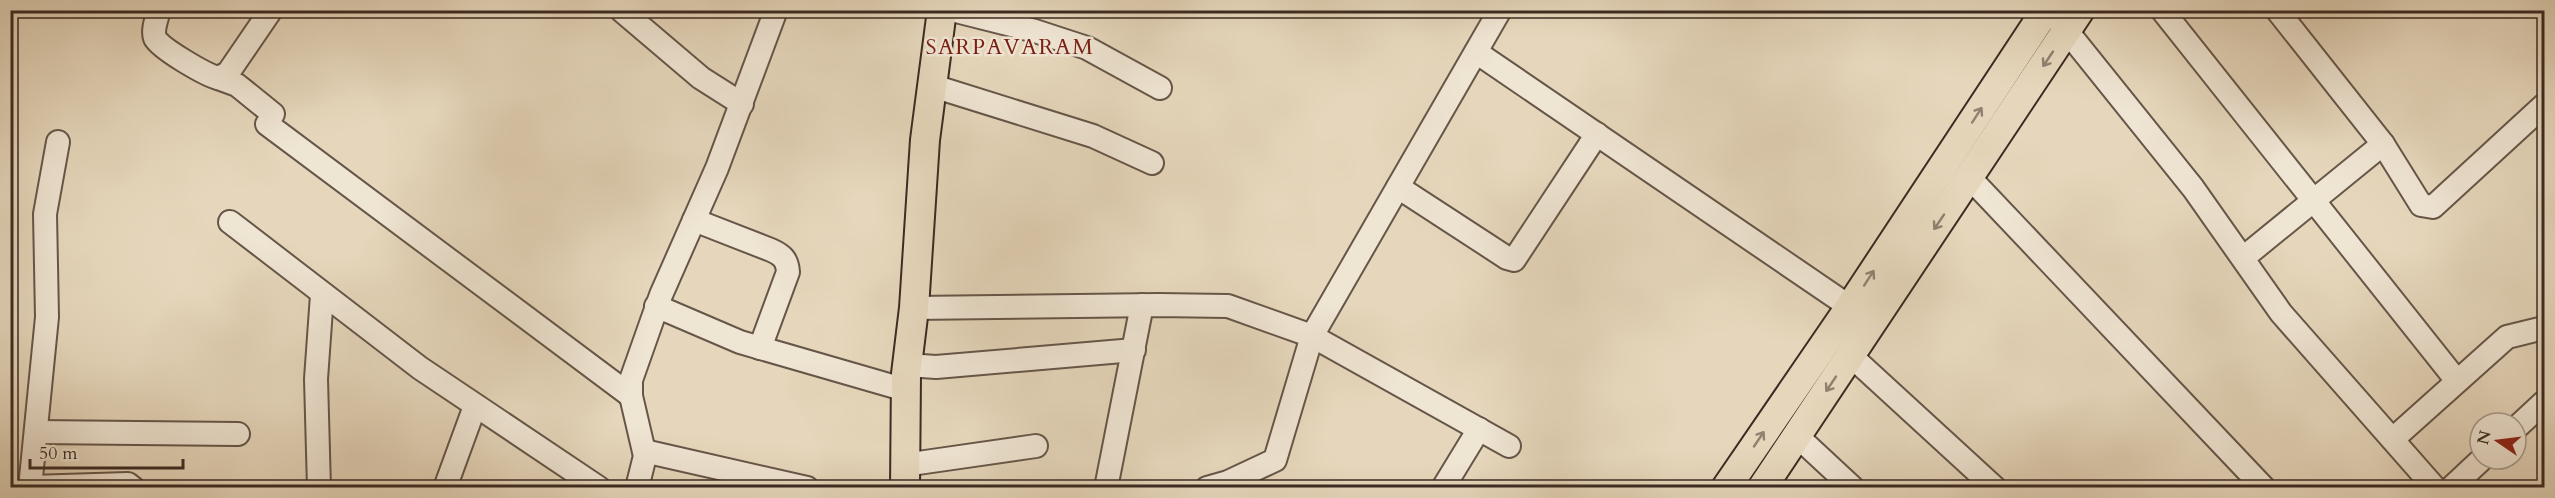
<svg xmlns="http://www.w3.org/2000/svg" width="2555" height="498" font-family="Cardo,serif">
<style>
.lines{fill:none;stroke-linecap:round;stroke-linejoin:round}
.minor-casing{stroke:#665649;stroke-width:26}
.major-casing{stroke:#3b2b23;stroke-width:32}
.minor{stroke:#efe5d3;stroke-width:22}
.major{stroke:#e6d7bc;stroke-width:28}
.oneway{stroke:#908170}
.labels{text-anchor:middle;dominant-baseline:central;stroke-width:5;stroke-linejoin:round;paint-order:stroke}
.quarter-label{font-size:22px;letter-spacing:1.5px;fill:#7a1f14;stroke:#efe5d3}
</style>
<rect width="100%" height="100%" fill="#e6d7bc"/>
<filter id="stains"><feTurbulence type="fractalNoise" baseFrequency=".00333" numOctaves="4"/><feColorMatrix values="0 0 0 0 .2 0 0 0 0 .09 0 0 0 0 .02 0 0 0 .5 -.17"/></filter>
<radialGradient id="worn" r=".72"><stop offset=".6" stop-color="#630" stop-opacity="0"/><stop offset="1" stop-color="#630" stop-opacity=".3"/></radialGradient>
<g class="lines">
<!-- minor casing -->
<g class="minor-casing">
<g id="minor">
<path d="M159,10C157,18 152,30 155,38C161,49 206,75 218,78L228,73L271,10"/>
<path d="M621,10L701,78L742,104"/>
<path d="M952,10L1035,31L1087,48L1160,88"/>
<path d="M2162,10L2457,381"/>
<path d="M2058,20L2193,188L2281,313L2435,488"/>
<path d="M1476,52L1850,307"/>
<path d="M218,78L237,85L273,114"/>
<path d="M933,86L1093,136L1152,163"/>
<path d="M267,124L631,396"/>
<path d="M2383,144L2421,205L2433,207L2544,105"/>
<path d="M1969,177L2264,488"/>
<path d="M1398,187L1507,258L1514,260L1597,134"/>
<path d="M694,220L771,250C782,255 787,259 788,272L760,348"/>
<path d="M230,222L420,368L599,488"/>
<path d="M2243,258L2383,144L2277,10"/>
<path d="M656,306L740,342L906,390"/>
<path d="M914,308L1158,305L1228,306L1312,336L1509,446"/>
<path d="M1850,355L1995,488"/>
<path d="M907,365L936,367L1134,350"/>
<path d="M2516,428L2544,402"/>
<path d="M36,432L238,434"/>
<path d="M1797,436L1853,488"/>
<path d="M2393,439L2507,337L2544,328"/>
<path d="M644,451L807,488"/>
<path d="M904,465L1036,446"/>
<path d="M30,487L128,484L133,488"/>
<path d="M30,488L47,317L45,214L58,142"/>
<path d="M319,488L316,379L322,295"/>
<path d="M445,488L475,406"/>
<path d="M637,488L645,456L631,396V380L661,295L717,168L776,10"/>
<path d="M1106,488L1142,305"/>
<path d="M1207,488L1228,482L1275,460L1312,336L1500,10"/>
<path d="M1443,488L1479,429"/>
<path d="M2451,488L2482,459"/>
</g>
</g>
<!-- major casing -->
<g class="major-casing">
<g id="major">
<path d="M905,488L906,374L914,308L925,140L942,10"/>
<path d="M1726,488L1850,307L2046,10"/>
<path d="M1762,488L2080,10"/>
</g>
</g>
<!-- minor -->
<use href="#minor" class="minor"/>
<!-- major -->
<use href="#major" class="major"/>
</g>
<!-- one-way arrows -->
<defs><path id="oneway-shaft" d="M-6 0H5M1.5-3L5.5 0L1.5 3" fill="none" stroke-width="1.6" stroke-linecap="round" stroke-linejoin="round" transform="scale(1.5)"/></defs>
<g class="oneway">
<use href="#oneway-shaft" transform="translate(2048 59) rotate(124)"/>
<use href="#oneway-shaft" transform="translate(1977 115) rotate(-57)"/>
<use href="#oneway-shaft" transform="translate(1939 222) rotate(124)"/>
<use href="#oneway-shaft" transform="translate(1869 278) rotate(-57)"/>
<use href="#oneway-shaft" transform="translate(1831 384) rotate(124)"/>
<use href="#oneway-shaft" transform="translate(1759 439) rotate(-56)"/>
</g>
<g class="labels">
<!-- quarter labels -->
<g class="quarter-label">
<text x="1010" y="47">SARPAVARAM</text>
</g>
</g>
<!-- margin -->
<rect width="2555" height="498" fill="none" stroke="#e6d7bc" stroke-width="36"/>
<rect x="12" y="12" width="2531" height="474" fill="none" stroke="#3b2b23" stroke-width="3"/>
<rect x="18" y="18" width="2519" height="462" fill="none" stroke="#3b2b23" stroke-width="1.5"/>
<!-- north arrow -->
<g transform="translate(2498 441) rotate(284)"><circle r="28" fill="#efe5d3" stroke="#a79b8d" stroke-width="1.5"/>
<path d="M0-4.5L10 22L0 15L-10 22Z" fill="#8f2418"/>
<text y="-9" font-size="16" font-weight="bold" text-anchor="middle" fill="#3b2b23">N</text>
</g>
<!-- scale -->
<path d="M30 459v9h153v-9" fill="none" stroke="#3b2b23" stroke-width="3"/>
<text x="39" y="459" font-size="18" fill="#3b2b23" stroke="#efe5d3" stroke-width="4.5" paint-order="stroke">50 m</text>
<rect width="100%" height="100%" filter="url(#stains)"/>
<rect width="100%" height="100%" fill="url(#worn)"/>
</svg>
